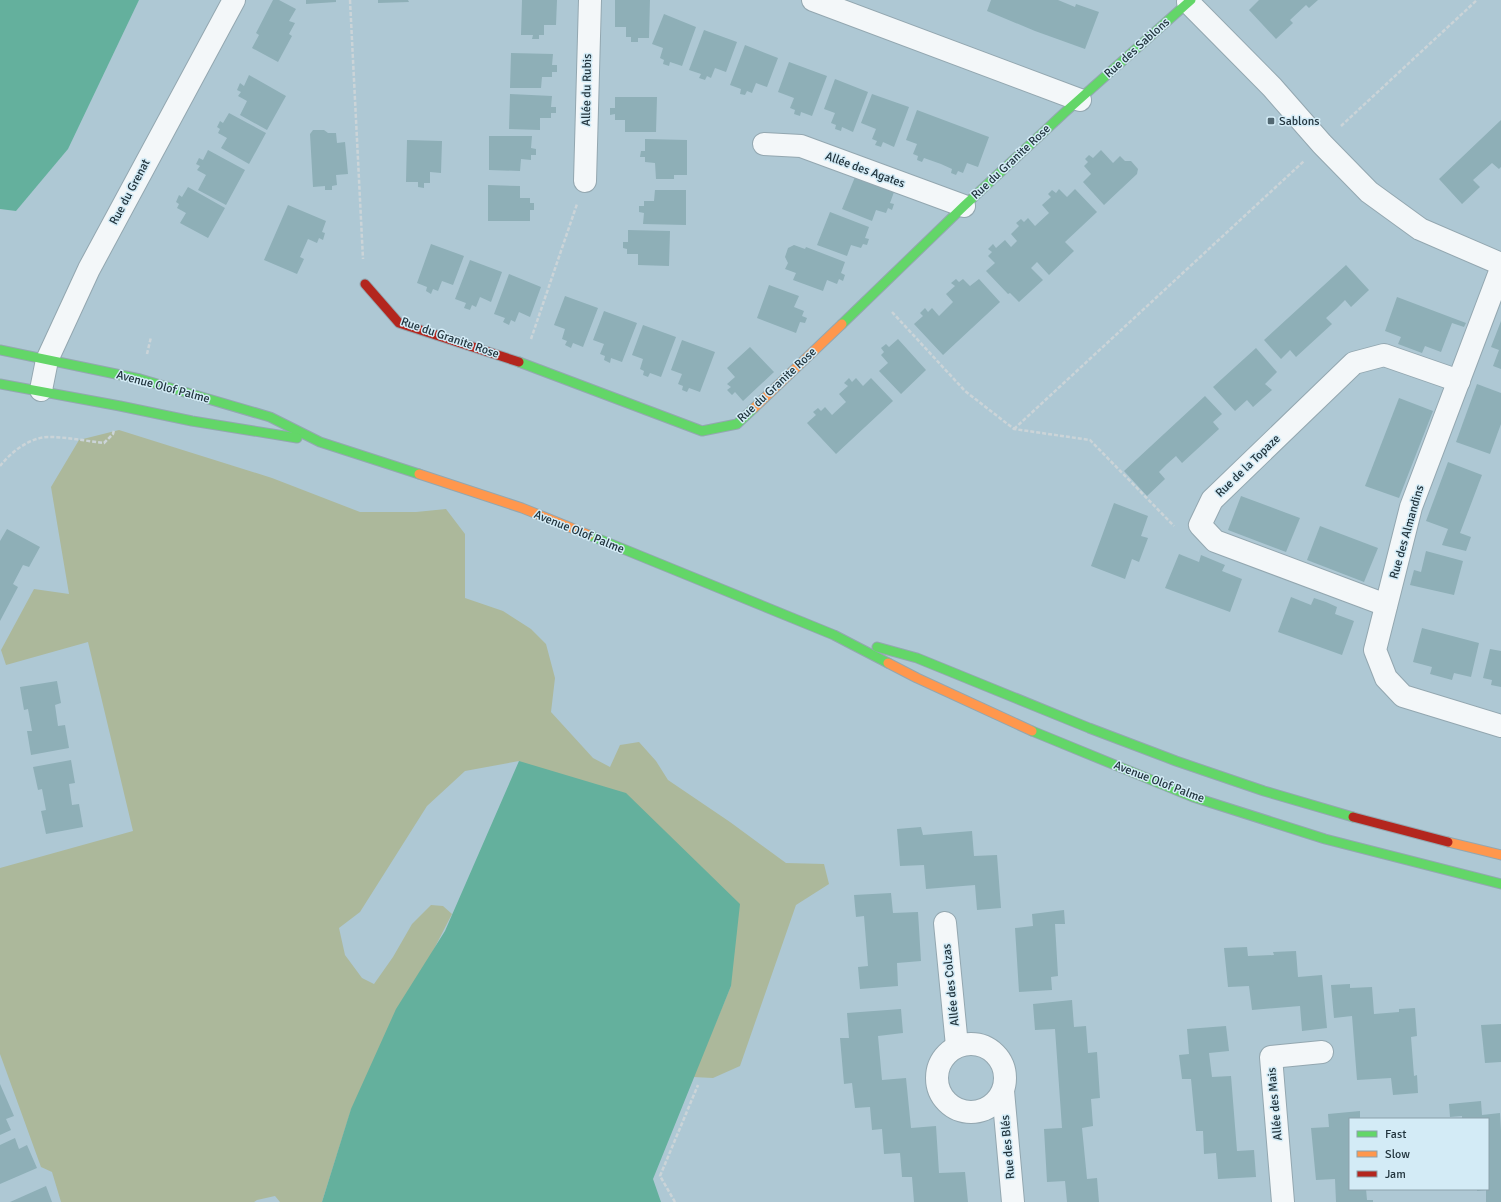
<svg xmlns="http://www.w3.org/2000/svg" width="1501" height="1202" font-family="Signika,sans-serif">
<style>
.green{fill:#acb89b}
.water{fill:#64b09d}
.building{fill:#8eafb7}
.lines{fill:none;stroke-linecap:round;stroke-linejoin:round}
.street-casing{stroke:#93a7b0;stroke-width:24}
.fast-casing{stroke:#93a7b0;stroke-width:11}
.slow-casing{stroke:#93a7b0;stroke-width:11}
.jam-casing{stroke:#93a7b0;stroke-width:11}
.path{stroke:#cbd4d8;stroke-width:2.5;stroke-dasharray:4 2;stroke-linecap:butt}
.street{stroke:#f3f7f9;stroke-width:22}
.fast{stroke:#63d668;stroke-width:9}
.slow{stroke:#ff974d;stroke-width:9}
.jam{stroke:#b3261e;stroke-width:9}
.poi-dot{fill:#526872;stroke:#d3ebf6;stroke-width:1.5}
.labels{text-anchor:middle;dominant-baseline:central;stroke-width:3;stroke-linejoin:round;paint-order:stroke}
.street-label{font-size:12px;fill:#21343d;stroke:#d3ebf6}
.poi-label{font-size:12px;fill:#21343d;stroke:#d3ebf6;text-anchor:start}
</style>
<rect width="100%" height="100%" fill="#aec8d4"/>
<!-- green -->
<path class="green" d="M119,430L272,478L360,512H416L446,509L465,534V598L503,611L531,629L546,644L555,678L551,712L593,758L610,767L620,745L639,742L656,761L668,780L730,822L786,863L824,864L829,884L796,905L740,1066L713,1078L693,1077L731,986L519,761L465,771L427,806L360,912L339,928L345,955L362,978L374,984L393,957L412,924L431,905L443,906L452,914L351,1110L322,1202H280L275,1196L257,1200L254,1202H61L52,1172L41,1167L0,1054V868L133,831L88,642L6,665L1,650L34,589L69,594L51,487L79,440Z"/>
<!-- water -->
<g class="water">
<path d="M0,0H139L68,149L16,211L0,209Z"/>
<path d="M519,761L626,793L740,904L731,986L653,1179L661,1202H322L351,1109L396,1009L445,931Z"/>
</g>
<!-- building -->
<g class="building">
<path d="M273,0H279L296,9L289,21L295,23L289,34L292,36L278,62L252,48L259,35L256,33Z"/>
<path d="M306,0H336V2L306,4Z"/>
<path d="M378,0H408L409,2L378,3Z"/>
<path d="M522,0H557L556,25H544V35H539V39H532L533,35H521Z"/>
<path d="M615,0H650L649,38H638V42H631V37H626V27H615Z"/>
<path d="M991,0H1058L1075,7L1076,4L1099,12L1085,49L1035,31L987,11Z"/>
<path d="M1259,0H1318L1309,8L1306,5L1290,20L1293,23L1276,39L1249,10Z"/>
<path d="M664,14L696,27L682,66L670,62L669,66L663,64L664,60L660,58L663,48L652,44Z"/>
<path d="M704,30L737,42L726,72L715,68L711,78L707,76L705,80L699,78L701,74L689,70Z"/>
<path d="M745,45L778,58L767,87L756,83L752,93L747,91L745,95L740,94L741,89L730,85Z"/>
<path d="M511,53L553,54L552,65H557V72H552V77H542L541,88H510Z"/>
<path d="M789,62L827,76L812,116L801,112L800,116L794,114L795,110L790,108L794,98L778,92Z"/>
<path d="M249,75L286,96L267,130L240,115L247,101L238,96L241,92L237,90L240,83L244,86Z"/>
<path d="M835,79L868,92L853,132L842,127L841,131L835,129L836,125L831,123L835,113L824,109Z"/>
<path d="M510,94L552,96L551,107H556V113H551V118H540V130L509,129Z"/>
<path d="M872,94L909,107L894,147L883,142L881,147L875,145L877,141L872,139L876,129L861,123Z"/>
<path d="M615,97H657L656,132H625V120H615V114L610,115V108H615Z"/>
<path d="M917,110L989,137L978,167L967,163L963,173L958,171L956,175L951,173L952,169L941,164L924,158L922,162L917,160L918,156L913,154L917,144L906,140Z"/>
<path d="M229,113L266,133L249,164L221,148L227,138L218,133L220,129L217,127L220,121L223,123Z"/>
<path d="M1501,120V167L1499,169L1492,163L1473,180L1480,187L1462,204L1439,179Z"/>
<path d="M313,130H324L328,133H336L337,143L345,142L348,174L336,175L337,185L332,186V190H325V186L313,187L310,134Z"/>
<path d="M489,136H532L531,148L536,149V155H531V160L521,159L520,171L489,170Z"/>
<path d="M645,139L687,140V175H674V179H656L655,163L645,162V157H640L641,151H645Z"/>
<path d="M407,140L442,141L441,173L430,172V183H424V188L418,187V182H406Z"/>
<path d="M208,150L245,170L226,205L198,190L206,175L197,170L200,166L196,164L199,158L203,160Z"/>
<path d="M1101,150L1113,163L1120,156L1125,161H1131L1138,169L1137,174L1104,205L1083,182L1091,174L1084,166L1088,162L1085,159L1089,155L1093,158Z"/>
<path d="M855,177L894,192L890,203L894,204L892,210L888,208L886,213L876,210L872,221L842,209Z"/>
<path d="M488,185L520,186V198H530V203H534V210H530V221H488Z"/>
<path d="M188,187L225,208L208,238L180,223L186,213L177,208L179,204L176,202L179,195L182,197Z"/>
<path d="M1059,189L1067,197L1075,189L1097,212L1065,242L1074,251L1049,275L1037,262L1031,268L1043,280L1019,302L1010,293L1008,294L986,271L995,263L988,256L992,252L988,249L993,244L996,248L1005,240L1011,247L1017,241L1011,234L1019,226L1016,223L1021,219L1024,222L1028,218L1035,226L1049,213L1042,205L1051,197L1048,194L1052,190L1056,193Z"/>
<path d="M655,190H686V225L643,224L644,213L639,212V206H644V201H654Z"/>
<path d="M288,205L326,221L322,232L325,233L323,240L319,238L317,243L308,239L300,257L304,259L297,274L264,260Z"/>
<path d="M830,212L869,227L865,238L869,239L867,245L863,244L861,248L851,245L847,256L817,245Z"/>
<path d="M628,230L670,231L669,266L638,265V254H627V249L623,248V242H628Z"/>
<path d="M431,244L464,256L453,285L442,281L438,291L433,289L431,294L426,291L427,287L417,283Z"/>
<path d="M794,245L805,249L806,247L845,262L841,273L845,275L843,281L839,279L837,284L827,280L823,291L793,280L796,273L785,269L788,263L785,257L788,248Z"/>
<path d="M470,260L502,272L491,302L480,297L476,307L472,305L470,310L464,308L466,303L455,299Z"/>
<path d="M1346,265L1369,290L1351,307L1345,300L1336,309L1326,318L1332,324L1296,357L1290,350L1281,359L1264,340Z"/>
<path d="M509,274L541,287L530,317L519,312L515,322L511,320L509,325L503,322L505,318L494,314Z"/>
<path d="M956,279L959,282L963,279L970,286L979,279L1000,302L943,355L914,324L923,316L920,313L925,308L928,312L932,308L939,316L953,302L946,294L955,286L951,283Z"/>
<path d="M769,285L799,296L794,307L804,311L802,316L807,318L805,323L800,322L796,333L757,318Z"/>
<path d="M565,296L598,308L583,347L573,343L571,348L565,345L567,341L562,339L565,329L554,325Z"/>
<path d="M1397,297L1466,323L1464,327L1452,323L1441,352L1425,346L1422,353L1398,344L1401,337L1385,331Z"/>
<path d="M604,311L637,323L622,362L611,358L610,363L604,360L605,356L600,354L604,344L593,340Z"/>
<path d="M1501,321V369L1493,366L1499,350L1491,347Z"/>
<path d="M643,325L676,337L661,377L650,373L648,377L643,375L644,371L640,369L643,359L632,355Z"/>
<path d="M898,339L926,370L901,394L879,371L888,363L881,355L884,352L881,348L886,344L889,347Z"/>
<path d="M682,340L715,352L700,392L689,388L687,392L682,390L683,386L678,384L682,374L671,370Z"/>
<path d="M750,347L774,372L743,401L735,392L732,395L727,390L731,387L727,384L735,377L727,368Z"/>
<path d="M1256,348L1277,372L1265,384L1272,390L1253,407L1247,400L1235,411L1213,387Z"/>
<path d="M849,378L852,382L856,378L863,386L871,378L893,401L836,454L807,423L816,415L813,412L818,408L821,411L825,407L832,415L846,402L839,394L848,386L844,383Z"/>
<path d="M1477,384L1501,393V424L1490,454L1456,442Z"/>
<path d="M1205,396L1222,414L1213,422L1219,429L1182,463L1176,456L1167,464L1159,472L1165,479L1147,496L1124,471Z"/>
<path d="M1399,398L1433,411L1399,498L1365,486Z"/>
<path d="M1448,462L1482,475L1460,533L1471,537L1466,551L1442,545L1448,529L1426,521Z"/>
<path d="M1241,496L1300,518L1286,552L1228,530Z"/>
<path d="M1114,503L1148,516L1141,536L1148,538L1139,562L1132,559L1125,579L1091,566Z"/>
<path d="M1320,526L1378,548L1364,582L1307,560Z"/>
<path d="M7,529L40,547L29,567L23,565L13,584L18,587L0,621V541Z"/>
<path d="M1426,551L1463,561L1454,595L1410,585L1414,570L1421,572Z"/>
<path d="M1179,554L1199,562L1201,555L1225,565L1222,571L1242,579L1230,612L1165,588Z"/>
<path d="M1291,597L1311,605L1314,598L1326,602L1337,607L1335,614L1354,621L1342,655L1278,632Z"/>
<path d="M1422,628L1479,643L1471,677L1454,673L1452,680L1430,674L1432,667L1413,662Z"/>
<path d="M1490,649L1501,651V687L1491,685L1492,680L1483,678Z"/>
<path d="M57,681L61,703L55,705L58,726L65,725L69,748L31,755L27,731H32L28,709L24,710L20,687Z"/>
<path d="M71,760L75,783L69,784L72,805L79,804L83,827L46,834L41,811L46,810L42,789L38,790L33,767Z"/>
<path d="M921,827L923,835L972,831L974,856L997,855L1001,908L977,910L975,885L926,889L924,865L900,866L897,829Z"/>
<path d="M891,893L893,913L918,912L921,961L897,963L898,986L860,989L858,967L868,966L864,916L856,917L854,895Z"/>
<path d="M1064,910L1065,924H1055L1058,976L1051,977L1052,990L1019,992L1015,928L1033,926L1032,914Z"/>
<path d="M1247,947L1248,956L1274,955L1273,952L1296,951L1298,977L1322,975L1327,1028L1302,1031L1300,1006L1252,1010L1249,986L1228,987L1224,948Z"/>
<path d="M1350,984V988L1372,987L1374,1014L1399,1012V1009L1415,1008L1417,1036L1411,1037L1414,1076L1417,1075L1418,1093L1393,1095L1391,1078L1357,1080L1352,1016L1334,1018L1331,985Z"/>
<path d="M1072,1000L1074,1027L1086,1026L1088,1053L1097,1052L1100,1098L1091,1099L1093,1126L1082,1128L1087,1179L1097,1178L1099,1202H1067L1065,1181L1047,1182L1044,1129L1062,1128L1055,1029L1035,1030L1033,1004Z"/>
<path d="M901,1009L903,1033L878,1036L882,1080L906,1078L911,1128L936,1126L939,1173L965,1172L968,1202H914L912,1177H902L900,1153L884,1154L882,1129L872,1130L870,1107L855,1108L852,1083L844,1084L840,1038H849L847,1013Z"/>
<path d="M1501,1024V1062L1485,1063L1481,1025Z"/>
<path d="M1226,1026L1229,1051L1209,1053L1212,1077L1231,1076L1237,1151L1254,1150L1256,1177L1218,1179L1216,1153L1204,1154L1203,1131H1196L1191,1079H1182L1179,1055L1189,1054L1187,1029Z"/>
<path d="M0,1084L14,1116L6,1119L11,1130L0,1135Z"/>
<path d="M1481,1101L1482,1115L1500,1113L1501,1131V1202H1486V1190L1477,1191V1189H1488V1119H1462V1116L1450,1117L1449,1104Z"/>
<path d="M1360,1111V1119H1350V1126H1349L1350,1189H1366L1367,1200H1373V1202H1336L1335,1179L1316,1180L1311,1128L1329,1127L1328,1114Z"/>
<path d="M15,1138L19,1149L27,1145L37,1168L0,1184V1145Z"/>
<path d="M46,1186L52,1202H10Z"/>
</g>
<g class="lines">
<!-- street casing -->
<g class="street-casing">
<g id="street">
<path d="M813,0L1080,100"/>
<path d="M1188,2L1272,87L1322,144L1369,192L1420,229L1501,264"/>
<path d="M764,144L801,146L964,206"/>
<path d="M585,181L590,0"/>
<path d="M1501,269L1411,507L1375,650L1386,678L1403,696L1501,726"/>
<path d="M41,390L47,360L89,269L234,0"/>
<path d="M1386,605L1215,541L1200,525L1212,500L1354,363L1384,355L1459,381"/>
<path d="M945,923L957,1046"/>
<circle cx="971" cy="1078" r="34"/>
<path d="M1003,1091L1013,1202"/>
<path d="M1283,1202L1271,1057L1322,1052"/>
</g>
</g>
<!-- fast casing -->
<g class="fast-casing">
<g id="fast">
<path d="M842,324L964,206L1064,113L1191,0"/>
<path d="M0,350L140,379L270,417L320,442L419,474"/>
<path d="M519,362L702,431L737,424L754,408"/>
<path d="M0,384L120,406L192,421L297,438"/>
<path d="M589,535L834,635L888,663"/>
<path d="M877,647L917,658L1089,728L1176,761L1264,791L1353,817"/>
<path d="M1032,731L1193,797L1325,839L1501,884"/>
</g>
</g>
<!-- slow casing -->
<g class="slow-casing">
<g id="slow">
<path d="M754,408L842,324"/>
<path d="M419,474L522,508L589,535"/>
<path d="M888,663L917,678L1032,731"/>
<path d="M1448,842L1501,855"/>
</g>
</g>
<!-- jam casing -->
<g class="jam-casing">
<g id="jam">
<path d="M365,284L399,323L519,362"/>
<path d="M1353,817L1448,842"/>
</g>
</g>
<!-- path -->
<g class="path">
<path d="M350,0L363,259"/>
<path d="M1341,126L1477,0"/>
<path d="M892,312L965,391L1014,429L1090,440L1174,526"/>
<path d="M531,339L577,204"/>
<path d="M147,354L151,337"/>
<path d="M1014,429L1304,161"/>
<path d="M0,466C11,452 30,437 49,437C67,437 86,441 104,443L113,434L114,430"/>
<path d="M675,1202L660,1176L698,1085"/>
</g>
<!-- street -->
<use href="#street" class="street"/>
<!-- fast -->
<use href="#fast" class="fast"/>
<!-- slow -->
<use href="#slow" class="slow"/>
<!-- jam -->
<use href="#jam" class="jam"/>
</g>
<!-- markers -->
<rect class="poi-dot" x="1267" y="117" width="8" height="8" rx="2"/>
<g class="labels">
<!-- street labels -->
<g class="street-label">
<text transform="translate(1137 48) rotate(-42)">Rue des Sablons</text>
<text transform="translate(587 90) rotate(-89)">Allée du Rubis</text>
<text transform="translate(1011 162) rotate(-43)">Rue du Granite Rose</text>
<text transform="translate(865 170) rotate(20)">Allée des Agates</text>
<text transform="translate(130 192) rotate(-62)">Rue du Grenat</text>
<text transform="translate(450 338) rotate(19)">Rue du Granite Rose</text>
<text transform="translate(777 385) rotate(-43)">Rue du Granite Rose</text>
<text transform="translate(163 387) rotate(15)">Avenue Olof Palme</text>
<text transform="translate(1248 466) rotate(-44)">Rue de la Topaze</text>
<text transform="translate(579 532) rotate(22)">Avenue Olof Palme</text>
<text transform="translate(1407 532) rotate(-74)">Rue des Almandins</text>
<text transform="translate(1159 782) rotate(21)">Avenue Olof Palme</text>
<text transform="translate(951 985) rotate(-96)">Allée des Colzas</text>
<text transform="translate(1275 1104) rotate(-95)">Allée des Mais</text>
<text transform="translate(1008 1147) rotate(-95)">Rue des Blés</text>
</g>
<!-- poi labels -->
<g class="poi-label">
<text x="1279" y="121">Sablons</text>
</g>
</g>
<!-- legend -->
<rect x="1349" y="1118" width="140" height="72" fill="#d3ebf6" stroke="#8ca2ac"/>
<rect x="1357" y="1131" width="20" height="6" fill="#63d668" stroke="#8ca2ac"/>
<text x="1385" y="1138" font-size="12" fill="#21343d">Fast</text>
<rect x="1357" y="1151" width="20" height="6" fill="#ff974d" stroke="#8ca2ac"/>
<text x="1385" y="1158" font-size="12" fill="#21343d">Slow</text>
<rect x="1357" y="1171" width="20" height="6" fill="#b3261e" stroke="#8ca2ac"/>
<text x="1385" y="1178" font-size="12" fill="#21343d">Jam</text>
</svg>
